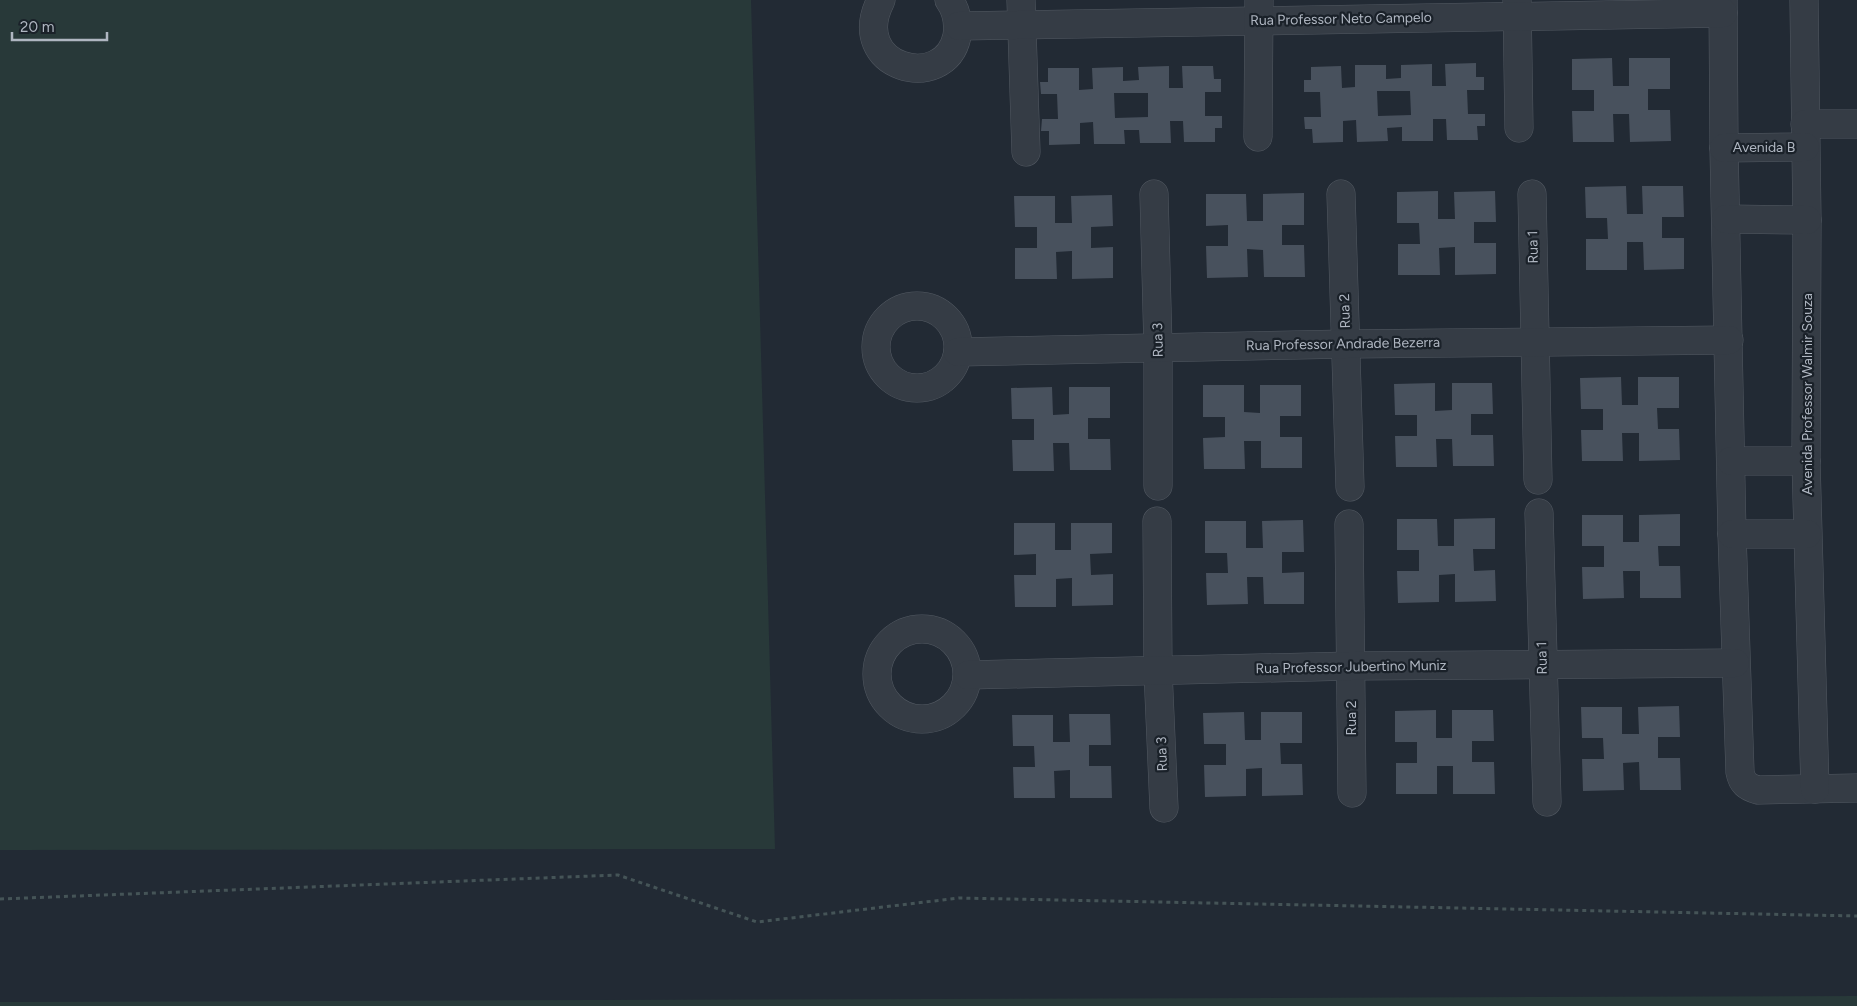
<svg xmlns="http://www.w3.org/2000/svg" width="1857" height="1006" font-family="Figtree,sans-serif">
<style>
.green{fill:#283939}
.building{fill:#48515d;fill-rule:evenodd}
.lines{fill:none;stroke-linecap:round;stroke-linejoin:round}
.minor-casing{stroke:#525962;stroke-width:29}
.path{stroke:#455457;stroke-width:3;stroke-dasharray:4 4;stroke-linecap:butt}
.minor{stroke:#353c45;stroke-width:28}
.labels{text-anchor:middle;dominant-baseline:central;stroke-width:4.5;stroke-linejoin:round;paint-order:stroke}
.street-label{font-size:14px;fill:#afb6c1;stroke:#1a2129}
</style>
<rect width="100%" height="100%" fill="#222a34"/>
<!-- green -->
<g class="green">
<path d="M0,0H751L775,849L0,850Z"/>
<path d="M1857,996V1006H0V1002Z"/>
</g>
<!-- building -->
<g class="building">
<path d="M1612,58L1613,86H1629V58H1670V89H1648V110H1670L1671,141L1630,142L1629,114H1613L1614,142H1573L1572,111H1594V90H1572V59Z"/>
<path d="M1476,63V77H1484V90H1467L1468,114H1485V126H1477L1478,140H1447L1446,119H1433V141H1402V127L1387,128L1388,141L1357,142L1356,120L1343,121V142L1313,143L1312,129H1305L1304,117H1321L1320,92H1304V80H1311V67L1341,66L1342,88L1355,87V65H1386V79L1401,78V65L1432,64V86H1446L1445,64ZM1377,91H1410L1411,115L1378,116Z"/>
<path d="M1169,66V88H1183L1182,66H1213L1214,79H1221V92H1205V116H1222V128H1215V142H1184L1183,121H1170L1171,143H1140L1139,130H1124L1125,144H1094L1093,122L1080,123V144L1049,145V131H1041L1042,119H1058L1057,94H1041L1040,82H1048V68H1079V90L1093,89L1092,68L1123,67V81L1139,80L1138,67ZM1114,93H1148V117L1115,118Z"/>
<path d="M1626,186L1627,214H1643L1642,186H1683L1684,217H1662V238H1684V269L1644,270L1643,242H1627V270H1586V239H1608L1607,218H1586L1585,187Z"/>
<path d="M1438,191V219H1455L1454,192L1495,191L1496,222H1474V243H1496V274L1455,275V247L1439,248L1440,275H1398V244H1420L1419,223H1397V192Z"/>
<path d="M1304,193V225H1282V245H1304L1305,277H1264L1263,250L1247,249L1248,277L1207,278L1206,246H1228V225L1206,226V194H1246L1247,221H1263V194Z"/>
<path d="M1112,195L1113,226L1091,227V248L1113,247V278L1072,279V251L1056,252L1057,279H1015V248H1037V227H1015L1014,196H1055V223H1072L1071,196Z"/>
<path d="M1621,377L1622,405H1638V377H1679V408H1657L1658,429H1679L1680,460L1639,461V433H1622L1623,461H1582L1581,430H1603V409H1581L1580,378Z"/>
<path d="M1435,383V411L1452,410V383H1492L1493,414H1471V435H1493L1494,466H1453L1452,439H1436L1437,467H1396L1395,436H1417V415H1395L1394,384Z"/>
<path d="M1203,385H1244V412L1260,413V385H1301V416H1280V437H1302V468H1261V441H1244L1245,469H1204L1203,438L1225,437V417H1203Z"/>
<path d="M1052,387L1053,415L1069,414V387H1110V418H1088V439H1110L1111,470H1070L1069,443H1053L1054,471H1013L1012,440H1034V419H1012L1011,388Z"/>
<path d="M1680,514V546H1658L1659,566H1680L1681,598H1640V571H1623L1624,598L1583,599L1582,567H1604V546H1582V515H1623V542H1639V515Z"/>
<path d="M1495,518V549H1473L1474,571L1495,570L1496,601L1455,602V574L1439,575V602L1398,603L1397,571H1419V550H1397V519H1437L1438,546H1454V519Z"/>
<path d="M1303,520L1304,552H1282V573L1304,572V604H1264L1263,577H1247L1248,604L1207,605L1206,573H1228L1227,553H1205V521H1246V548H1263L1262,521Z"/>
<path d="M1014,523H1055V550H1071V523H1112V553L1090,554L1091,575L1113,574V605L1072,606V578L1056,579V607H1015L1014,575H1036V554L1014,555Z"/>
<path d="M1679,706L1680,737H1658V758H1680L1681,790H1640L1639,762L1623,763L1624,790L1583,791L1582,759H1604L1603,738H1582L1581,707H1622V734H1639L1638,707Z"/>
<path d="M1436,710V738H1452V710H1493L1494,741H1472V762H1494L1495,794H1453V766H1437V794H1396V763H1417V742H1395V711Z"/>
<path d="M1244,712L1245,740H1261V712H1302V743H1280L1281,764H1302L1303,795L1262,796V768L1246,769V796L1205,797L1204,765H1226V744H1204L1203,713Z"/>
<path d="M1069,714H1110L1111,745H1089V766H1111L1112,798H1070V770L1054,771L1055,798H1014L1013,767H1035L1034,746H1013L1012,715H1053V742H1070Z"/>
</g>
<g class="lines">
<!-- minor casing -->
<g class="minor-casing">
<g id="minor">
<path d="M881,0C846,68 945,94 957,36C959,22 957,11 949,0"/>
<path d="M1021,0L1026,152"/>
<path d="M1517,0L1519,128"/>
<path d="M1723,0L1724,148L1732,534L1740,772C1742,783 1747,787 1758,790L1857,788"/>
<path d="M1804,0L1807,220L1806,461L1815,789"/>
<path d="M959,26L1723,13"/>
<path d="M1805,124H1857"/>
<path d="M1258,137L1259,0"/>
<path d="M1724,148L1805,147"/>
<path d="M1154,194L1158,347V486"/>
<path d="M1341,194L1350,487"/>
<path d="M1532,194L1538,480"/>
<path d="M1726,219L1807,220"/>
<circle cx="917" cy="347" r="41"/>
<path d="M958,352L1347,344L1729,340"/>
<path d="M1731,461H1806"/>
<path d="M1539,513L1547,802"/>
<path d="M1157,521L1158,671L1164,808"/>
<path d="M1349,524L1352,793"/>
<path d="M1732,534H1807"/>
<circle cx="922" cy="674" r="45"/>
<path d="M968,675L1351,666L1735,663"/>
</g>
</g>
<!-- path -->
<path class="path" d="M0,899L618,875L757,922L959,898L1857,916"/>
<!-- minor -->
<use href="#minor" class="minor"/>
</g>
<g class="labels">
<!-- street labels -->
<g class="street-label">
<text transform="translate(1341 19) rotate(-1)">Rua Professor Neto Campelo</text>
<text x="1764" y="147">Avenida B</text>
<text transform="translate(1533 247) rotate(-91)">Rua 1</text>
<text transform="translate(1345 311) rotate(-92)">Rua 2</text>
<text transform="translate(1158 340) rotate(-91)">Rua 3</text>
<text transform="translate(1343 344) rotate(-1)">Rua Professor Andrade Bezerra</text>
<text transform="translate(1807 394) rotate(-90)">Avenida Professor Walmir Souza</text>
<text transform="translate(1542 658) rotate(-91)">Rua 1</text>
<text transform="translate(1351 667) rotate(-1)">Rua Professor Jubertino Muniz</text>
<text transform="translate(1351 718) rotate(-90)">Rua 2</text>
<text transform="translate(1162 754) rotate(-92)">Rua 3</text>
</g>
</g>
<!-- scale -->
<path d="M12 32v8h95v-8" fill="none" stroke="#afb6c1" stroke-width="2.5"/>
<text x="20" y="32" font-size="15" fill="#afb6c1" stroke="#1a2129" stroke-width="4" paint-order="stroke">20 m</text>
</svg>
